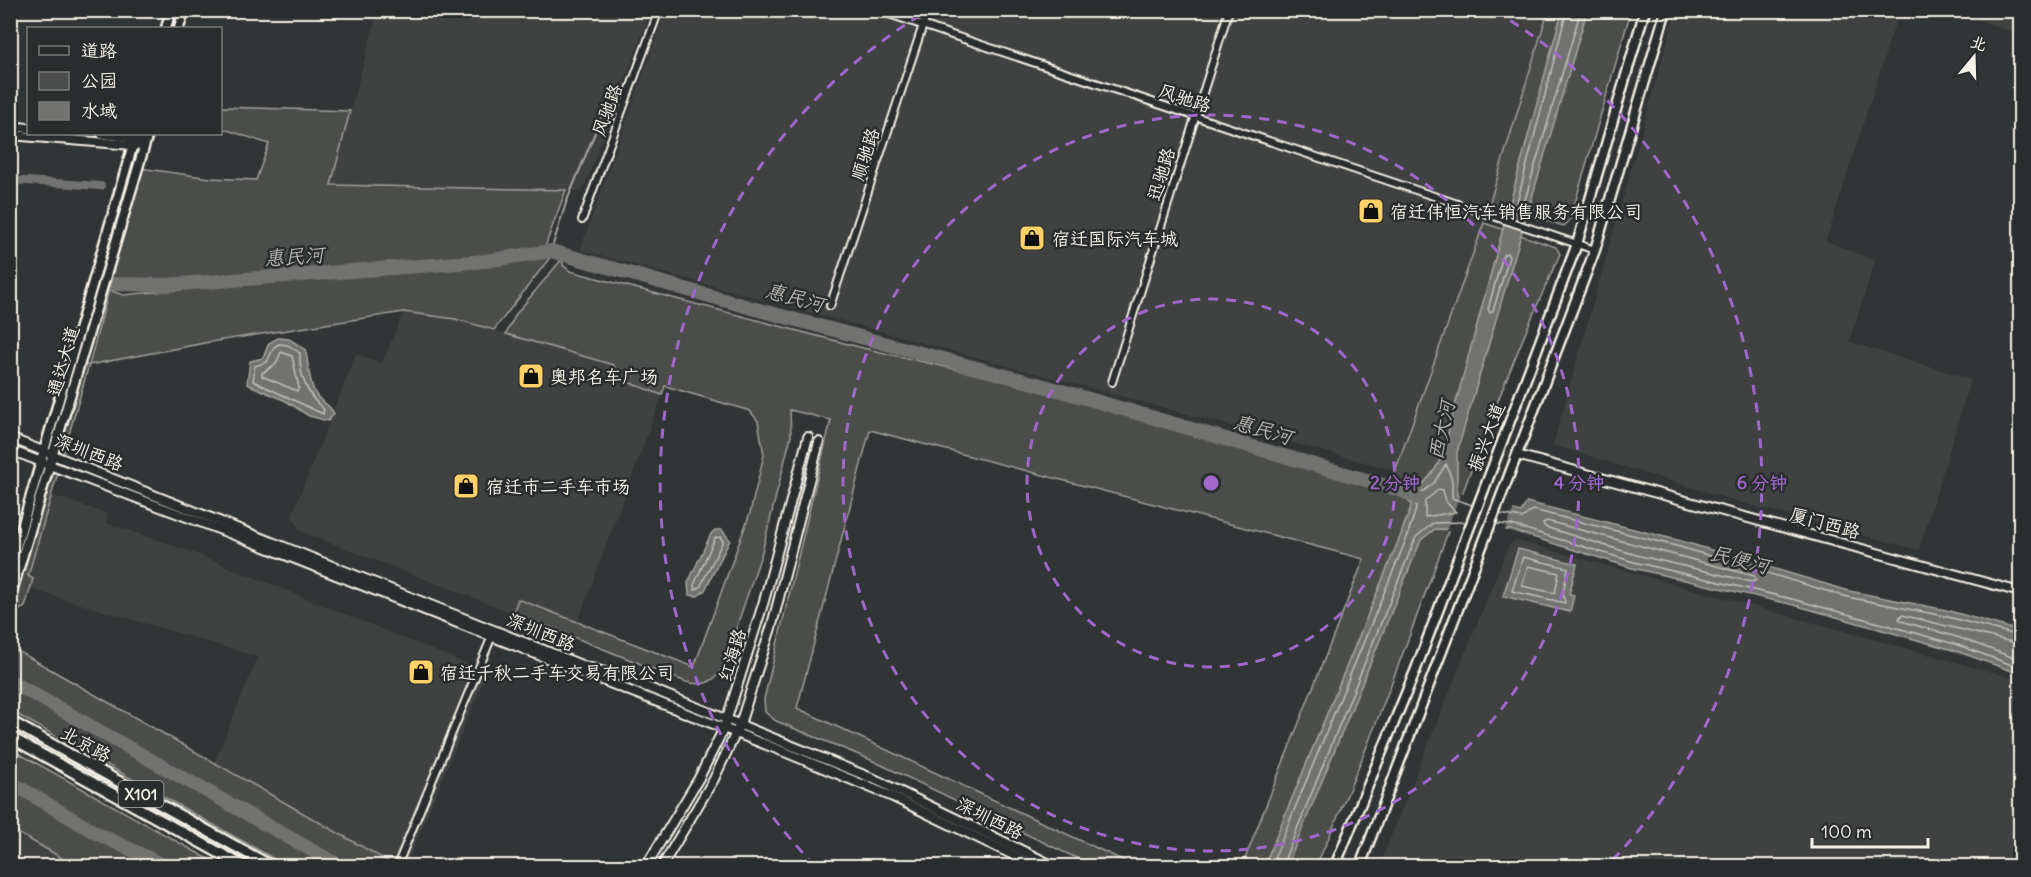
<svg xmlns="http://www.w3.org/2000/svg" width="2031" height="877" font-family="Delius,'LXGW WenKai TC',sans-serif">
<style>
.built{fill:#404242}
.green{fill:#4b4d4c;stroke:#a09f9a;stroke-width:1.5}
.water{fill:#727370;stroke:#a6a5a0;stroke-width:1.5}
.pier{fill:#323535}
.lines{fill:none;stroke-linecap:round;stroke-linejoin:round}
.shore{stroke:#c0bfb8;stroke-width:1.5}
.stream{stroke:#a6a5a0;stroke-width:2}
.canal{stroke:#727370;stroke-width:8}
.river{stroke:#727370;stroke-width:14}
.minor-casing{stroke:#f4f1e8;stroke-width:10}
.tertiary-casing{stroke:#f4f1e8;stroke-width:12}
.secondary-casing{stroke:#f4f1e8;stroke-width:13}
.primary-casing{stroke:#f4f1e8;stroke-width:14}
.minor{stroke:#2a2d2e;stroke-width:6}
.tertiary{stroke:#2a2d2e;stroke-width:8}
.secondary{stroke:#2a2d2e;stroke-width:8}
.primary{stroke:#2a2d2e;stroke-width:9}
.ring{fill:none;stroke:#9f67cb;stroke-width:3;stroke-dasharray:10 8}
.labels{text-anchor:middle;dominant-baseline:central;stroke-width:5;stroke-linejoin:round;paint-order:stroke}
.shield{fill:#2a2d2e;stroke:#b7b6b0;stroke-width:1.5}
.shield-label{font-size:16px;font-weight:bold;fill:#f4f1e8}
.street-label{font-size:18px;fill:#f4f1e8;stroke:#2a2d2e}
.poi-label{font-size:18px;fill:#f4f1e8;stroke:#2a2d2e;text-anchor:start}
.water-label{font-size:20px;font-style:italic;fill:#b3b2ac;stroke:#2a2d2e}
.centre{fill:#9f67cb;stroke:#2a2d2e;stroke-width:3}
.ring-label{font-size:18px;text-anchor:middle;font-weight:bold;fill:#9f67cb;stroke:#2a2d2e;stroke-width:5;stroke-linejoin:round;paint-order:stroke}
</style>
<rect width="100%" height="100%" fill="#323535"/>
<filter id="ink" filterUnits="userSpaceOnUse"><feTurbulence type="fractalNoise" baseFrequency=".0167" numOctaves="2"/><feDisplacementMap in="SourceGraphic" scale="12" xChannelSelector="R" yChannelSelector="G"/><feConvolveMatrix kernelMatrix="1 2 1 2 8 2 1 2 1" color-interpolation-filters="sRGB"/></filter>
<g filter="url(#ink)">
<!-- built -->
<g class="built">
<path d="M378,11H651L583,191L330,185Z"/>
<path d="M666,11H1548L1408,474L580,250Z"/>
<path d="M1676,11H1899L1826,241L1875,261L1849,342L1971,379L1919,550L1749,505L1553,445Z"/>
<path d="M1953,11H2020V35L1957,12Z"/>
<path d="M404,312L455,319L614,365L617,378L662,395L578,621L519,599L513,613L300,531L292,515L356,354L382,363Z"/>
<path d="M51,495L108,514L106,523L184,549L487,672L406,866H397L389,862L214,763L258,657L30,589L33,579L28,577Z"/>
<path d="M1514,540L2020,680V866H1379L1508,547Z"/>
<path d="M10,829H11L76,866H11Z"/>
</g>
<!-- green -->
<g class="green">
<path d="M1548,11H1631L1570,220L1564,226L1489,205Z"/>
<path d="M221,107L350,111L331,185L566,190L544,249L475,258L161,281H113L108,277L140,168L210,178L256,180L269,144L221,128Z"/>
<path d="M1484,223L1556,247L1560,254C1468,454 1407,666 1316,866H1242L1364,559L870,430L797,708L1135,866H1093L869,759L776,721L765,712L764,699L831,420L790,410L791,436L762,552L722,670C711,684 703,686 686,682L513,613L518,599L694,667L750,513L764,455L758,421L750,411L665,386L662,395L617,378L614,365L506,334L516,314L562,259L563,265L570,271L863,348L1006,381L1388,491Z"/>
<path d="M552,255L494,330L455,319L404,312L210,342L89,365L28,576L33,579L25,607L19,610L11,643V611L84,366L89,365L109,290L123,295Z"/>
<path d="M11,647L389,862L387,866H287L11,711Z"/>
<path d="M11,749L221,866H76L11,829Z"/>
</g>
<!-- water -->
<g class="water">
<path d="M1562,11H1587L1457,452V495L1521,512L1527,502L1681,541L1849,591L1946,610L2020,631V674L1956,651L1900,635L1794,605L1632,568L1510,530L1435,529L1421,540L1287,866H1264L1402,532C1404,522 1410,515 1411,505L1400,490H1416C1437,473 1445,454 1449,428Z"/>
<path d="M278,338L289,339L305,349C309,363 308,379 315,393C319,402 331,404 334,414L328,421L309,416L286,401L247,384L250,361L263,358L269,343Z"/>
<path d="M715,530H722L730,540L705,590L698,596L689,595L688,583L711,534Z"/>
<path d="M1518,549L1577,564L1569,594L1574,595L1570,612L1503,596Z"/>
</g>
<!-- pier -->
<path class="pier" d="M1461,493L1514,508L1504,533L1446,531Z"/>
<g class="lines">
<!-- shore -->
<g class="shore">
<path d="M1513,218L1567,10"/>
<path d="M1519,220L1581,10"/>
<path d="M1507,253L1509,257L1493,311L1490,313L1488,309L1503,255Z"/>
<path d="M279,344L288,345L300,353C299,375 307,396 324,409L323,414L253,381L255,366L267,362L274,347Z"/>
<path d="M281,352L292,356L299,388L297,391L262,376V373L276,364Z"/>
<path d="M1439,489L1443,490L1446,502L1456,512L1425,517V501Z"/>
<path d="M1500,514L1522,518L1533,510L1680,547L1847,597L1944,616L2020,636"/>
<path d="M1547,521L1754,576L1756,580L1752,582L1636,555L1545,527L1543,523Z"/>
<path d="M1497,524L1512,525L1634,562L1796,600L1901,629L1958,645L2020,668"/>
<path d="M720,537L723,541L700,587L695,590L694,585L715,538Z"/>
<path d="M1523,557L1568,568L1563,593L1565,603L1512,591Z"/>
<path d="M1528,566L1559,573L1555,593L1522,586Z"/>
<path d="M2020,644L1902,615L1899,618L1901,621L1960,638L2020,660"/>
<path d="M1271,866L1408,535C1410,521 1419,512 1415,498L1434,483L1446,464L1452,480V498L1472,505"/>
<path d="M1282,866L1416,537L1433,523L1466,522"/>
</g>
<!-- stream -->
<path class="stream" d="M551,251L566,203L601,118"/>
<!-- canal -->
<path class="canal" d="M10,180L101,186"/>
<!-- river -->
<g class="river">
<path d="M112,284L166,285L485,261L551,251L759,310L1048,387L1400,490L1417,498"/>
<path d="M10,681L340,866"/>
<path d="M10,782L98,834L165,866"/>
</g>
<!-- minor casing -->
<g class="minor-casing">
<g id="minor">
<path d="M877,10L1595,250"/>
<path d="M582,220L659,10"/>
<path d="M830,306L928,10"/>
<path d="M1112,382L1229,10"/>
<path d="M397,866L492,636"/>
</g>
</g>
<!-- tertiary casing -->
<g class="tertiary-casing">
<g id="tertiary">
<path d="M10,126L28,128"/>
<path d="M102,134L146,139"/>
<path d="M10,135L144,146"/>
<path d="M10,438L584,666L622,677L874,779L1054,866"/>
<path d="M10,450L242,538L787,753L893,797L1036,866"/>
<path d="M1517,455L2020,592"/>
<path d="M646,866L699,778L724,728L764,601L808,437"/>
<path d="M662,866L714,779L740,724L772,625L819,442"/>
</g>
</g>
<!-- secondary casing -->
<g class="secondary-casing">
<g id="secondary">
<path d="M166,28L171,10"/>
<path d="M179,28L184,10"/>
<path d="M10,568L136,134"/>
<path d="M10,598L148,134"/>
<path d="M1335,866L1416,669L1577,244L1645,10"/>
<path d="M1360,866L1595,250L1666,10"/>
</g>
</g>
<!-- primary casing -->
<g class="primary-casing">
<g id="primary">
<path d="M10,721L271,866"/>
<path d="M10,737L243,866"/>
</g>
</g>
<!-- minor -->
<use href="#minor" class="minor"/>
<!-- tertiary -->
<use href="#tertiary" class="tertiary"/>
<!-- secondary -->
<use href="#secondary" class="secondary"/>
<!-- primary -->
<use href="#primary" class="primary"/>
</g>
</g>
<!-- distance rings -->
<g class="ring">
<circle cx="1211" cy="483" r="184"/>
<circle cx="1211" cy="483" r="368"/>
<path d="M815 866A551 551 0 0 1 927 11M1495 11A551 551 0 0 1 1607 866"/>
</g>
<!-- icons -->
<defs>
<g id="shop-square" transform="scale(1.35)"><rect x="-9" y="-9" width="18" height="18" rx="4" fill="#ffd166" stroke="#2a2d2e"/><path d="M-5-2.5h2.3a2.7 3.5 0 0 1 5.4 0H5L5.5 6h-11ZM-1.5-2.5h3a1.5 2.3 0 0 0-3 0Z" fill="#111"/></g>
</defs>
<g fill-rule="evenodd">
<use href="#shop-square" x="1371" y="211"/>
<use href="#shop-square" x="1032" y="238"/>
<use href="#shop-square" x="531" y="376"/>
<use href="#shop-square" x="466" y="486"/>
<use href="#shop-square" x="421" y="672"/>
</g>
<g class="labels">
<!-- shield labels -->
<rect class="shield" x="118.5" y="781" width="45" height="26" rx="4.5"/>
<g class="shield-label">
<text x="141" y="794">X101</text>
</g>
<!-- street labels -->
<g class="street-label">
<text transform="translate(1185 98) rotate(18)">风驰路</text>
<text transform="translate(607 110) rotate(-70)">风驰路</text>
<text transform="translate(865 154) rotate(-72)">顺驰路</text>
<text transform="translate(1161 174) rotate(-73)">迅驰路</text>
<text transform="translate(63 361) rotate(-74)">通达大道</text>
<text transform="translate(1486 437) rotate(-69)">振兴大道</text>
<text transform="translate(89 452) rotate(21)">深圳西路</text>
<text transform="translate(1825 523) rotate(15)">厦门西路</text>
<text transform="translate(541 632) rotate(22)">深圳西路</text>
<text transform="translate(732 655) rotate(-73)">红海路</text>
<text transform="translate(86 744) rotate(29)">北京路</text>
<text transform="translate(990 818) rotate(26)">深圳西路</text>
</g>
<!-- poi labels -->
<g class="poi-label">
<text x="1390" y="211">宿迁伟恒汽车销售服务有限公司</text>
<text x="1052" y="238">宿迁国际汽车城</text>
<text x="550" y="376">奥邦名车广场</text>
<text x="486" y="486">宿迁市二手车市场</text>
<text x="440" y="672">宿迁千秋二手车交易有限公司</text>
</g>
<!-- water labels -->
<g class="water-label">
<text transform="translate(294 256) rotate(-4)">惠民河</text>
<text transform="translate(795 297) rotate(15)">惠民河</text>
<text transform="translate(1263 429) rotate(16)">惠民河</text>
<text transform="translate(1441 430) rotate(-78)">西大河</text>
<text transform="translate(1740 559) rotate(14)">民便河</text>
</g>
</g>
<circle cx="1211" cy="483" r="9" class="centre"/>
<g class="ring-label">
<text x="1395" y="489">2 分钟</text>
<text x="1579" y="489">4 分钟</text>
<text x="1762" y="489">6 分钟</text>
</g>
<!-- margin -->
<rect width="2031" height="877" fill="none" stroke="#2a2d2e" stroke-width="36"/>
<rect x="18" y="18" width="1995" height="841" fill="none" stroke="#f4f1e8" stroke-width="2" filter="url(#ink)"/>
<!-- legend -->
<rect x="27" y="27" width="195" height="108" fill="#2a2d2e" stroke="#7b7b78" stroke-width="1.5"/>
<rect x="39" y="46" width="30" height="9" fill="#2a2d2e" stroke="#7b7b78" stroke-width="1.5"/>
<text x="81" y="57" font-size="18" fill="#f4f1e8">道路</text>
<rect x="39" y="72" width="30" height="18" fill="#4b4d4c" stroke="#7b7b78" stroke-width="1.5"/>
<text x="81" y="87" font-size="18" fill="#f4f1e8">公园</text>
<rect x="39" y="102" width="30" height="18" fill="#727370" stroke="#7b7b78" stroke-width="1.5"/>
<text x="81" y="117" font-size="18" fill="#f4f1e8">水域</text>
<!-- north arrow -->
<g transform="translate(1974 57) rotate(19)" stroke="#2a2d2e" stroke-width="4.5" paint-order="stroke">
<path d="M0-4.5L10 22L0 15L-10 22Z" fill="#f4f1e8"/>
<text y="-9" font-size="16" font-weight="bold" text-anchor="middle" fill="#f4f1e8">北</text>
</g>
<!-- scale -->
<path d="M1812 838v9h116v-9" fill="none" stroke="#f4f1e8" stroke-width="3"/>
<text x="1821" y="838" font-size="18" fill="#f4f1e8" stroke="#2a2d2e" stroke-width="4.5" paint-order="stroke">100 m</text>
</svg>
